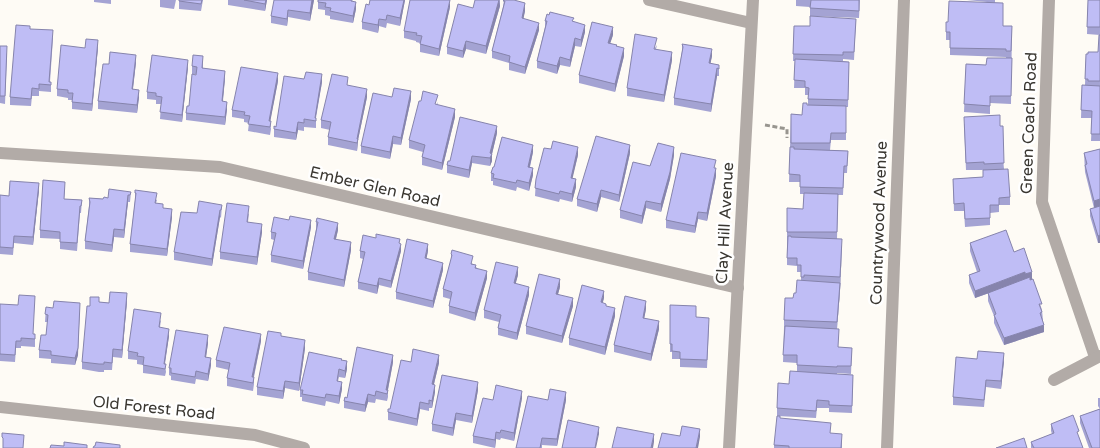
<svg xmlns="http://www.w3.org/2000/svg" width="1100" height="448" font-family="'Varela Round',sans-serif">
<style>
.lines{fill:none;stroke-linecap:round;stroke-linejoin:round}
.path{stroke:#98958f;stroke-width:3;stroke-dasharray:5 2.5;stroke-linecap:butt}
.minor{stroke:#b2aba7;stroke-width:12}
.wall{fill:#a4a3d3}
.shaded-wall{fill:#8684ac}
.building{fill:#bfbdf5;stroke:#8684ac}
.labels{text-anchor:middle;dominant-baseline:central;stroke-width:5;stroke-linejoin:round;paint-order:stroke}
.street-label{font-size:16px;fill:#393630;stroke:#fff}
</style>
<rect width="100%" height="100%" fill="#fefbf5"/>
<g class="lines">
<!-- path -->
<path class="path" d="M765,125L787,129V138"/>
<!-- minor -->
<g class="minor">
<path d="M649,0L751,23"/>
<path d="M1049,0L1042,202L1095,357"/>
<path d="M0,153L220,167L738,288"/>
<path d="M1054,380L1100,356"/>
<path d="M0,407L255,435L304,448"/>
<path d="M729,448L753,0"/>
<path d="M887,448L904,0"/>
</g>
</g>
<!-- wall -->
<g class="wall">
<path d="M94,0H111V4L94,2Z"/>
<path d="M160,0H176L174,9L160,7Z"/>
<path d="M179,0H203L201,11L179,9Z"/>
<path d="M228,0H267L265,11L228,5Z"/>
<path d="M314,0L310,21L288,17L287,26L271,23V16Z"/>
<path d="M353,0L352,1L356,9L353,23L330,19V16L325,15V10L318,9V2Z"/>
<path d="M405,0L400,26L387,23L386,28L379,26L378,33L362,29V22L369,5Z"/>
<path d="M500,0V6L486,54L466,49L463,58L447,54V47L473,8Z"/>
<path d="M504,0L525,11L523,19L539,30L525,74L509,70V63L492,58V51L503,7Z"/>
<path d="M796,0H860L859,18L810,16V7L796,6Z"/>
<path d="M967,0H995V3L1003,26H1012L1011,104L990,103V114L964,112L966,64L986,65L1006,58V57L950,55V40H946V22H948L987,2Z"/>
<path d="M1088,0H1100V35L1087,34Z"/>
<path d="M450,7L439,56L420,52V43L416,42V41L404,38V31Z"/>
<path d="M856,19L854,60L843,59V61L849,62L848,107H846V140H831L830,150L848,151L847,173H844L843,195H838L837,239L842,247L840,291L837,329L838,348H852L851,374L837,373V374L853,375L852,413L829,412V408H817L816,418L777,416V408L789,384L797,371V363L783,362L784,327V320L796,293L801,281V272H797V266L787,265V232L803,209L804,194H800V182H789L791,114L802,115L807,105H808V95H805V88H794L795,61H793L794,26H810Z"/>
<path d="M545,21L574,22L585,32L581,47L575,46L570,67L560,65L557,74L537,68V61L545,27Z"/>
<path d="M30,29L53,38L50,82H51V92L39,91V96H32L31,106L10,105V97Z"/>
<path d="M613,35L610,43L617,46L624,56L615,92L579,83V75Z"/>
<path d="M1100,35V141H1091L1092,118H1081L1082,85H1085L1086,54L1098,52Z"/>
<path d="M682,44L712,56L710,64L719,65V76H717L711,112L674,105V98L682,51Z"/>
<path d="M657,45L656,49L672,60L664,102L627,96V88Z"/>
<path d="M0,46L7,54L5,104L0,103Z"/>
<path d="M98,47L92,111L72,109V100H68V98L57,96V89L85,48Z"/>
<path d="M136,62L133,89L139,97L137,113L98,109V101L109,64Z"/>
<path d="M203,63V68L225,78L223,101L227,109L225,125L186,120V113L189,106L196,74H192V66Z"/>
<path d="M188,67L182,122L160,119L161,104H156V100L147,99V92Z"/>
<path d="M278,81L270,121L271,129L270,135L248,131L249,123L244,122V119L232,117V110Z"/>
<path d="M322,82L316,118V128L304,127V131L298,130L296,140L274,137V126L276,127Z"/>
<path d="M348,85L367,97L358,140L357,151L328,145V137L330,130L321,128V120Z"/>
<path d="M392,97L411,99L401,145L393,144L390,159L361,153V146Z"/>
<path d="M438,102L437,105L455,117L442,170L422,165V157L423,152L409,148V140Z"/>
<path d="M964,124L1000,126L1004,169L1010,197V205H999V212L990,213V225L965,227L964,211H954L953,179L983,177L984,170H966Z"/>
<path d="M497,133L492,154V161L490,166L472,163L469,178L447,173V165L450,161Z"/>
<path d="M1100,149V243H1098L1090,216V209L1094,208L1085,172L1084,153Z"/>
<path d="M533,152L530,167L533,175L529,191L517,187L516,191L493,185V181H491V173L494,167Z"/>
<path d="M630,153L619,202L601,197L597,212L577,206V199Z"/>
<path d="M578,155L572,178L576,187L572,202L560,199L559,202L535,196L536,179Z"/>
<path d="M674,155L670,179L661,212L646,208L642,224L620,218V210L650,166Z"/>
<path d="M715,168L716,176L707,221L698,219L695,233L666,228V220Z"/>
<path d="M65,189L64,199L82,200L81,213H80L77,251L60,249V239L40,238V230Z"/>
<path d="M39,190L33,245L14,243L13,255L0,254V195L9,196Z"/>
<path d="M135,190L157,200L156,203L172,217L167,256L130,252V244L135,200Z"/>
<path d="M131,192L130,202H128L124,238L114,237L112,252L85,249V241L89,206V198L103,199Z"/>
<path d="M222,205L221,218L220,217L212,266L174,260V252L197,213Z"/>
<path d="M249,213L248,222L262,232L257,265L220,259V252Z"/>
<path d="M316,222L338,230L336,239L351,250L344,287L308,280V272L316,229Z"/>
<path d="M311,227L303,269L271,262V255L274,240L271,239V232Z"/>
<path d="M970,243L1014,252L1032,279L1042,310L1044,332L1004,345L994,323V316L988,301V293L995,291L975,298L969,283V275L977,272L970,251Z"/>
<path d="M400,244L401,251L391,288L379,285L377,294L358,289V282L363,259L360,258V251Z"/>
<path d="M428,251L426,259L443,270L433,308L396,299V292Z"/>
<path d="M451,254L473,264L487,278L475,321L449,313V306L450,299L443,297V289L451,260Z"/>
<path d="M518,275L515,284L529,295L517,340L498,335V328L499,322L484,318V310Z"/>
<path d="M560,287L558,294L573,306L562,343L526,334V326Z"/>
<path d="M604,298L602,303L615,316L605,355L569,345V338Z"/>
<path d="M127,301L122,358L113,357L112,370H104V372H99L82,369V362L90,306L99,302L109,303Z"/>
<path d="M0,304L33,334H35V347L21,346V348H16L15,362L0,361Z"/>
<path d="M670,305L696,317L709,325L707,368L680,367V359H672V352H670Z"/>
<path d="M46,307L78,355L75,365L51,363V359L39,358V350L46,335L48,322H45Z"/>
<path d="M646,309L644,318L659,329L651,361L614,352V345Z"/>
<path d="M161,320L160,327L169,336L165,364L166,372L165,376L143,373V365L137,364V360L128,359V351Z"/>
<path d="M281,336L305,348L299,391L285,388L283,399L257,395V387Z"/>
<path d="M261,341L254,377V384L253,391L227,386V378L229,370L216,367V360Z"/>
<path d="M208,343L206,357L211,365L208,381L196,379L195,384L171,380V376L169,375V368Z"/>
<path d="M341,360L347,369L345,378L339,377L338,381L342,389L339,404L326,401L325,406L302,401V397H300V390Z"/>
<path d="M1004,361L1001,389L986,387L984,407L953,405V397Z"/>
<path d="M393,362L388,390V397L387,401L376,399L375,403L368,402L365,412L344,408V401Z"/>
<path d="M411,362L439,363L434,384L435,392L432,408H429V411L420,409L417,426L388,420V412L390,409Z"/>
<path d="M478,390L472,423L456,420L453,436L432,431V424Z"/>
<path d="M522,398L514,441L501,438L500,440L496,439L495,448L473,443V436L493,400Z"/>
<path d="M1098,398H1100V448H1089L1080,423V416L1100,409L1098,406Z"/>
<path d="M548,400H566L557,446L542,445V448H516Z"/>
<path d="M1051,424L1079,437L1083,448H1031V442L1052,434L1051,431Z"/>
<path d="M830,433L842,441V448H774V445Z"/>
</g>
<!-- shaded-wall -->
<g class="shaded-wall">
<path d="M266,0H267L265,11V4Z"/>
<path d="M312,0H314L310,21V13Z"/>
<path d="M404,0H405L400,26V18Z"/>
<path d="M450,0V7L439,56V49Z"/>
<path d="M499,0L500,6L486,54V46Z"/>
<path d="M356,2V9L353,23V16Z"/>
<path d="M525,3V11L522,26V18Z"/>
<path d="M288,10V17L287,26V19Z"/>
<path d="M379,19V26L378,33V25Z"/>
<path d="M539,23V30L525,74V67Z"/>
<path d="M585,25V32L581,47V40Z"/>
<path d="M613,27V35L608,50V43Z"/>
<path d="M575,38V46L570,67V60Z"/>
<path d="M98,40V47L92,111V104Z"/>
<path d="M466,41V49L463,58V51Z"/>
<path d="M624,48V56L615,92V84Z"/>
<path d="M712,49V56L709,71V63Z"/>
<path d="M672,52V60L664,102V95Z"/>
<path d="M136,55V62L132,96V89Z"/>
<path d="M560,57V65L557,74V66Z"/>
<path d="M188,60V67L182,122V115Z"/>
<path d="M717,68V76L711,112V104Z"/>
<path d="M225,71V78L222,108V101Z"/>
<path d="M278,73V81L269,128V121Z"/>
<path d="M322,74V82L315,121V118Z"/>
<path d="M367,89V97L358,140L357,151V139Z"/>
<path d="M139,90V97L137,113V105Z"/>
<path d="M411,91V99L401,145V138Z"/>
<path d="M227,102V109L225,125V117Z"/>
<path d="M455,109V117L442,170V163Z"/>
<path d="M298,122V130L296,140V133Z"/>
<path d="M497,126V133L492,154V161L490,166V153Z"/>
<path d="M393,136V144L390,159V152Z"/>
<path d="M533,145V152L528,174V167Z"/>
<path d="M630,145V153L619,202V195Z"/>
<path d="M578,147V155L571,185V178Z"/>
<path d="M674,147V155L670,179L661,212V204Z"/>
<path d="M472,156V163L469,178V170Z"/>
<path d="M533,168V175L529,191V183Z"/>
<path d="M716,168V176L707,221V213Z"/>
<path d="M576,179V187L572,202V194Z"/>
<path d="M39,183V190L33,245V237Z"/>
<path d="M601,190V197L597,212V204Z"/>
<path d="M128,195V202L124,238V230Z"/>
<path d="M1100,199V207L1094,208V201Z"/>
<path d="M646,201V208L642,224V216Z"/>
<path d="M172,209V217L167,256V249Z"/>
<path d="M220,210V217L212,266V259Z"/>
<path d="M698,212V219L695,233V226Z"/>
<path d="M311,220V227L303,269V261Z"/>
<path d="M338,223V230L334,246V239Z"/>
<path d="M262,224V232L257,265V257Z"/>
<path d="M114,229V237L112,252V245Z"/>
<path d="M1100,235V243H1098V236Z"/>
<path d="M351,242V250L344,287V280Z"/>
<path d="M401,244V251L391,288V281Z"/>
<path d="M428,244V251L425,266V258Z"/>
<path d="M842,247L840,291L837,329L840,284Z"/>
<path d="M443,263V270L433,308V301Z"/>
<path d="M518,267V275L514,290V283Z"/>
<path d="M487,271V278L475,321V313Z"/>
<path d="M1025,272V280L975,298V291Z"/>
<path d="M1032,272V279L1025,282V274Z"/>
<path d="M379,278V285L377,294V286Z"/>
<path d="M560,279V287L556,301V294Z"/>
<path d="M529,287V295L517,340V333Z"/>
<path d="M604,291V298L601,310V302Z"/>
<path d="M127,293V301L122,358V350Z"/>
<path d="M573,298V306L562,343V336Z"/>
<path d="M646,301V309L643,325V318Z"/>
<path d="M80,303L78,355L75,365V358Z"/>
<path d="M615,308V316L605,355V347Z"/>
<path d="M659,321V329L651,361V354Z"/>
<path d="M1044,325V332L1004,345V338Z"/>
<path d="M169,329V336L164,368V364Z"/>
<path d="M261,334V341L252,384V377Z"/>
<path d="M208,335V343L205,364V357Z"/>
<path d="M305,340V348L299,391V383Z"/>
<path d="M1004,353V361L1001,389V381Z"/>
<path d="M393,355V362L387,394L386,390Z"/>
<path d="M439,355V363L432,392V384Z"/>
<path d="M211,358V365L208,381V374Z"/>
<path d="M347,361V369L345,378V371Z"/>
<path d="M285,381V388L283,399V391Z"/>
<path d="M342,382V389L339,404V396Z"/>
<path d="M478,382V390L472,423V416Z"/>
<path d="M435,385V392L432,408V401Z"/>
<path d="M522,391V398L514,441V433Z"/>
<path d="M566,392V400L557,446V439Z"/>
<path d="M368,394V402L365,412V405Z"/>
<path d="M420,402V409L417,426V419Z"/>
<path d="M456,413V420L453,436V428Z"/>
<path d="M599,427V434L596,448H595Z"/>
<path d="M700,429V437L698,448H696Z"/>
<path d="M496,432V439L495,448V440Z"/>
<path d="M654,434V442L653,448H651Z"/>
</g>
<!-- building -->
<g class="building">
<path d="M179,0H202L201,4L179,1Z"/>
<path d="M244,0H266L265,4Z"/>
<path d="M274,0H312L310,13L288,10L287,19L271,16Z"/>
<path d="M318,0H351V1L356,2L353,16L330,11L331,8L325,7L326,3L318,2Z"/>
<path d="M370,0H404L400,18L387,15L386,20L379,19L378,25L362,22L366,4L369,5Z"/>
<path d="M410,0H450L439,49L420,44L422,36L416,35L417,33L404,31Z"/>
<path d="M475,0H499L486,46L466,41L463,51L447,47L458,4L473,8Z"/>
<path d="M504,0H514L525,3L522,18L539,23L525,67L509,62L510,56L492,51L505,1H503Z"/>
<path d="M811,0H859V11L810,8Z"/>
<path d="M1088,0H1100V27H1087Z"/>
<path d="M949,1L1003,3V26H1012L1011,51H1006V49L950,48V32H946V22H948Z"/>
<path d="M550,12L574,18L572,21L585,25L581,40L575,38L570,60L560,57L557,66L537,61L547,21H545L547,14L549,15Z"/>
<path d="M810,16L856,19L854,52H843V55L793,54L794,26H810Z"/>
<path d="M592,22L613,27L608,43L617,45L616,46L624,48L615,84L579,75Z"/>
<path d="M16,25L30,26V29L53,30L49,82H51V85L39,84V89L32,88L31,99L10,97Z"/>
<path d="M635,34L657,38L654,49L672,52L664,95L627,88Z"/>
<path d="M1099,35H1100V81H1088V79H1085L1086,54H1088V52H1098Z"/>
<path d="M86,39L98,40L92,104L72,102L73,93H68V90L57,89L61,45L85,48Z"/>
<path d="M682,44L712,49L709,63L719,65V69L717,68L711,104L674,98L683,47Z"/>
<path d="M0,46H7L5,96H0Z"/>
<path d="M110,52L136,55L132,89L139,90L137,105L98,101L103,64H109Z"/>
<path d="M152,55L188,60L182,115L160,112L162,97L156,96V93L147,92Z"/>
<path d="M193,55L203,56L202,68L225,71L222,101L227,102L225,117L186,113L187,106H189L192,74L196,75L197,67L192,66Z"/>
<path d="M987,58H1012L1011,96H990V106L964,104L966,64L986,65Z"/>
<path d="M795,59L849,62L848,100L808,99L809,88L805,87V81L794,80Z"/>
<path d="M241,67L278,73L269,121H271L270,127L248,124L250,116L244,115L245,112L232,110Z"/>
<path d="M306,72L322,74L315,118H316V121L304,119V123L298,122L296,133L274,129V126L276,127L284,76L304,79Z"/>
<path d="M332,74L348,77L347,85L367,89L357,139H358L357,143L328,137L331,122L321,120Z"/>
<path d="M1082,85L1100,86V134H1091L1092,111L1081,110Z"/>
<path d="M394,88L411,91L401,138L393,136L390,152L361,146L373,93L392,97Z"/>
<path d="M423,91L438,95L435,104L455,109L442,163L422,157L425,145L409,140L419,101H421Z"/>
<path d="M803,103H807V105L846,106V133H831L830,143H791V114L802,115Z"/>
<path d="M1000,115V126H1003L1004,163L984,164V162L966,163L964,117Z"/>
<path d="M460,117L497,126L490,153L492,154L490,158L472,156L469,170L447,165L448,161H450Z"/>
<path d="M596,136L630,145L619,195L601,190L597,204L577,199Z"/>
<path d="M502,137L533,145L528,167L533,168L529,183L517,180L516,183L493,178L494,174L491,173L493,167H494Z"/>
<path d="M553,141L578,147L571,178L576,179L572,194L560,191L559,194L535,188L536,179L544,148L551,149Z"/>
<path d="M658,143L674,147L670,172L661,204L646,201L642,216L620,210L633,162L650,166Z"/>
<path d="M790,147H794V149L848,151L847,166H844L843,188L800,187V175L789,174Z"/>
<path d="M1100,149V199L1094,201L1085,165L1087,164L1084,153Z"/>
<path d="M681,153L716,160L714,168H716L707,213L698,212L695,226L666,220Z"/>
<path d="M1008,169L1010,197L999,198V205H990V218L965,219L964,203L954,204L953,179L983,177V170Z"/>
<path d="M43,180L65,182L64,199L82,200L81,206H80L77,243L60,242V232L40,230Z"/>
<path d="M10,181L39,183L33,237L14,236L13,248L0,247V195L9,196Z"/>
<path d="M109,189L131,192L130,195H128L124,230L114,229L112,245L85,241L90,202L89,198L103,199L104,197L108,198Z"/>
<path d="M135,190L157,193L155,203L163,204V208L172,209L167,249L130,244L136,193H135Z"/>
<path d="M804,193L838,194L837,232H787V208L803,209Z"/>
<path d="M199,201L222,205L221,210H220L212,259L174,252L181,212L197,213Z"/>
<path d="M227,203L249,206L247,222L262,224L257,257L220,252Z"/>
<path d="M1100,206V235L1098,236L1090,209Z"/>
<path d="M290,216L311,220L303,261L271,255L276,233L271,232L274,217L289,220Z"/>
<path d="M317,218L338,223L334,239L351,242L344,280L308,272L318,222H316Z"/>
<path d="M1006,230L1014,252L1024,248L1032,272L1025,274V272L975,291L969,275L980,271L970,243Z"/>
<path d="M376,234L400,239L399,243L401,244L391,281L379,278L377,286L358,282L365,252L360,251L363,235L376,238Z"/>
<path d="M788,236H791V237L842,239L840,277L804,275V277H801V265H797V258H787Z"/>
<path d="M407,239L428,244L425,258L443,263L433,301L396,292Z"/>
<path d="M452,250L473,256L471,264L476,265L475,268L487,271L475,313L449,306L452,292L443,289L452,255L451,254Z"/>
<path d="M496,262L518,267L514,283L529,287L517,333L498,328L501,315L484,310Z"/>
<path d="M539,274L560,279L556,294L573,298L562,336L526,326Z"/>
<path d="M1030,277V280L1033,279L1042,304H1039L1042,312L1040,313L1044,325L1004,338L994,315L996,314L988,293Z"/>
<path d="M797,280L840,283L837,322L784,320L785,298H793L794,293H796Z"/>
<path d="M582,285L604,291L601,302L606,304V306L615,308L605,347L569,338Z"/>
<path d="M110,292L127,293L122,350L113,349L112,363L104,362V364H99L82,362L87,306H90V297H99V302L109,303Z"/>
<path d="M19,295L35,296L33,334H35V339L21,338V341H16L15,355L0,354V304L18,305Z"/>
<path d="M625,296L646,301L643,318L659,321L651,354L614,345Z"/>
<path d="M54,301L80,303L78,348L75,358L51,355V351L39,350L41,335H46L48,315L45,314L46,307L53,308Z"/>
<path d="M670,305L696,306V317L709,318L707,360L680,359V352L672,351V344H670Z"/>
<path d="M134,309L161,313L159,327L169,329L164,364H166L165,369L143,365L144,357L137,356L138,353L128,351Z"/>
<path d="M785,326L839,329L838,347L852,348L851,366H837V367L797,365V355H783Z"/>
<path d="M224,327L261,334L252,377H254L253,383L227,378L230,363L216,360Z"/>
<path d="M176,330L208,335L205,357L211,358L208,374L196,371L195,377L171,373V368H169Z"/>
<path d="M268,331L281,333V336L305,340L299,383L285,381L283,391L257,387Z"/>
<path d="M357,347L393,355L386,390H388L387,394L376,391L375,396L368,394L365,405L344,401L345,397L347,398Z"/>
<path d="M413,349L439,355L432,384L435,385L432,401L429,400V404L420,402L417,419L388,412V409H390L401,360L411,362Z"/>
<path d="M978,351L1004,353L1001,381L986,380L984,400L953,397L956,357L977,359Z"/>
<path d="M309,352L342,359L341,360L347,361L345,371L339,369L337,381L342,382L339,396L326,394L325,398L302,394L303,390H300Z"/>
<path d="M790,371L853,375L852,406L829,405V401L817,400L816,411L777,408L778,383L789,384Z"/>
<path d="M442,375L478,382L472,416L456,413L453,428L432,424Z"/>
<path d="M496,385L522,391L514,433L501,430L500,433L496,432L495,440L473,436L483,398L493,400Z"/>
<path d="M550,389L566,392L557,439L542,438L540,448H516L528,396L548,400Z"/>
<path d="M1100,409V448H1092L1080,416Z"/>
<path d="M1073,415L1079,431L1077,432L1083,448H1034L1031,442L1054,433L1051,424Z"/>
<path d="M777,416H780V418L831,423L830,433L842,434L841,448H789V446L774,445Z"/>
<path d="M568,420L599,427L595,448H562Z"/>
<path d="M682,426L700,429L696,448H658L662,433L680,436Z"/>
<path d="M617,427L654,434L651,448H612Z"/>
<path d="M2,433L24,435L23,448H3V438L2,437Z"/>
<path d="M1024,438L1027,448H996Z"/>
<path d="M64,442L87,445V448H50L51,445L64,446Z"/>
<path d="M96,442L120,445V448H93L94,446H95Z"/>
</g>
<g class="labels">
<!-- street labels -->
<g class="street-label">
<text transform="translate(1029 123) rotate(-88)">Green Coach Road</text>
<text transform="translate(375 187) rotate(13)">Ember Glen Road</text>
<text transform="translate(725 223) rotate(-87)">Clay Hill Avenue</text>
<text transform="translate(879 223) rotate(-88)">Countrywood Avenue</text>
<text transform="translate(154 408) rotate(6)">Old Forest Road</text>
</g>
</g>
</svg>
